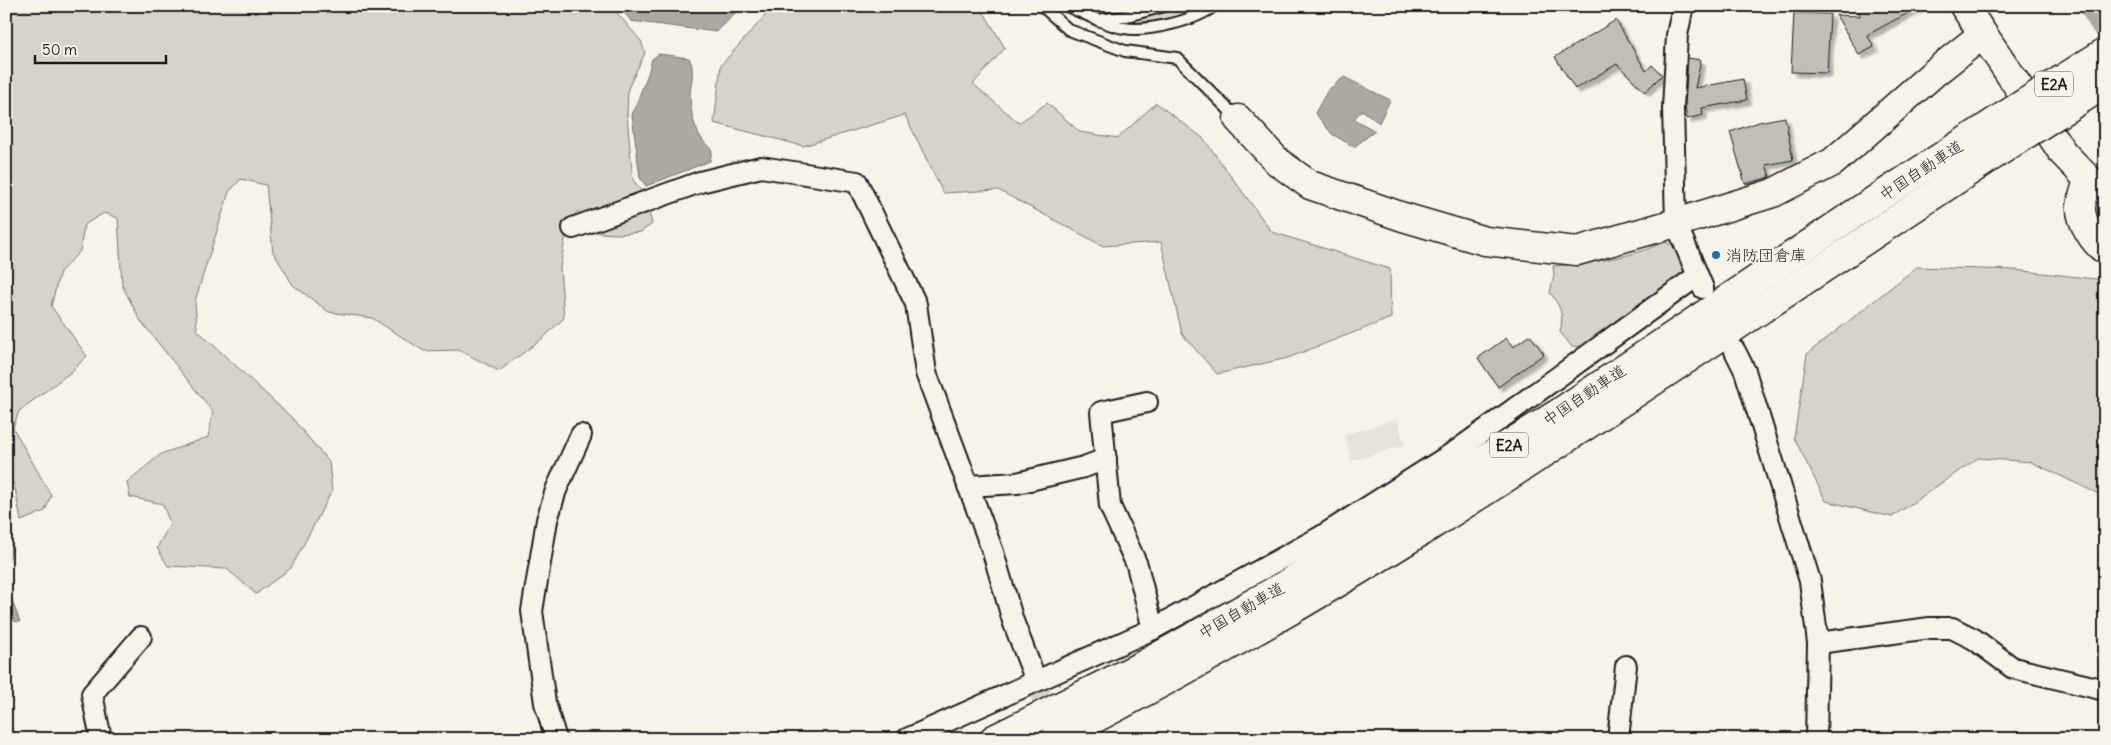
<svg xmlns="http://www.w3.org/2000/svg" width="2111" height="745" font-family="Delius,'Klee One',sans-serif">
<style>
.built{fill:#e6e3d9}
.green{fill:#d7d3cb;stroke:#7a7874}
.water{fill:#aca9a2;stroke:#72716c}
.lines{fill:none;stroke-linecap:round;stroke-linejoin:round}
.river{stroke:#aca9a2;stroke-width:31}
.building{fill:#c0beb5;stroke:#1c1c1c;filter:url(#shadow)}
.street-tunnel{stroke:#d6d3c9;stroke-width:20;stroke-dasharray:20 10;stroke-linecap:butt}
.lane-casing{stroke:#1c1c1c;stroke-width:14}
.street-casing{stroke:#1c1c1c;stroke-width:24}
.secondary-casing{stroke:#1c1c1c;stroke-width:31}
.highway-casing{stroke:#1c1c1c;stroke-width:31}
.lane{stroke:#f7f3e8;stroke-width:10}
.street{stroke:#f7f3e8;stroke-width:20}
.secondary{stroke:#f7f3e8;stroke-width:28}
.highway{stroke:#f7f3e8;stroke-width:28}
.highway-bridge-casing{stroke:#1c1c1c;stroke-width:31;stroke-linecap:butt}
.highway-bridge{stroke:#f7f3e8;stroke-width:28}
.poi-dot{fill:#1f6fb2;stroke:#f7f3e8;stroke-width:2}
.labels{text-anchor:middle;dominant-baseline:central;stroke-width:4;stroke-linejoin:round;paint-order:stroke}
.shield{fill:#f7f3e8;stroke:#5e5c59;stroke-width:1}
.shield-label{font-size:15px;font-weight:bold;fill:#1c1c1c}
.street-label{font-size:16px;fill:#1c1c1c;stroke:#f7f3e8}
.poi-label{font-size:16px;fill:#1c1c1c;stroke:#f7f3e8;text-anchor:start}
</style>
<defs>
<filter id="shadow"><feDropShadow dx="4.5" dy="4.5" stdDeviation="1" flood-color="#0004"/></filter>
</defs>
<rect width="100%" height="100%" fill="#f7f3e8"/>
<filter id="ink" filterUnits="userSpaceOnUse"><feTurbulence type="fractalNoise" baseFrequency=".02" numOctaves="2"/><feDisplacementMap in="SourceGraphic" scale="10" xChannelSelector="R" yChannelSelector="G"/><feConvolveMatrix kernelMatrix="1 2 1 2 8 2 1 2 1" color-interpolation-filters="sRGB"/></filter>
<g filter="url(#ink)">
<!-- built -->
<path class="built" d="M1397,419L1405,445L1352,461L1344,435Z"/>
<!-- green -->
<g class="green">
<path d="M6,6H611L641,41L645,53L628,88L627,116L633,180L645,196L652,224L641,232L618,234L600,233L592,230L578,211L568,223L560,267L564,318L543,338L499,371L459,350L424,351L372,318L329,312L293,285L273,252L266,185L241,179L229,192L195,301L197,330L291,417L329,462L332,491L291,568L256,594L227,569L168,566L157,548L170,524L163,504L130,497L127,482L161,454L208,437L213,412L140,320L122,285L118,218L104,213L84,225L80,251L60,272L51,306L87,356L71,372L19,411L13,428L51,495L45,511L21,521L15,488L6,468Z"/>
<path d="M774,6H980L1005,48L973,84L1019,123L1047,103L1080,132L1118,138L1156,103L1203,138L1272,232L1390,269L1391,318L1288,358L1217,374L1182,334L1161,242L1103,246L998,190L943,193L905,115L803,146L714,123L721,65Z"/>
<path d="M1078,6H1139L1095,14Z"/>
<path d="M1176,6H1203C1172,20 1152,24 1118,22L1157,13Z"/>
<path d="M1665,242L1674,246L1686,268L1684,276L1583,346L1572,347L1560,332C1564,316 1561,306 1550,293L1554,275L1553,266C1592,263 1629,258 1665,242Z"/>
<path d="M1917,267L2015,270L2096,279L2105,285V497L2031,462L1978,458L1892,517L1826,501L1794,438L1807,354Z"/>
</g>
<!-- water -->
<g class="water">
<path d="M619,6H742L717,32L631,21Z"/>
<path d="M659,54L689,58C696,71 690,83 690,97C691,117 696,137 712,150L710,161L646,186L640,178L632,114L648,74L652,59Z"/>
<path d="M1344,77L1390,100L1379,123L1362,110L1354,119L1375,131L1354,147L1332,134L1315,113L1328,90Z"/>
<path d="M6,528C12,541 13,554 6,567Z"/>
<path d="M6,585L20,622L6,620Z"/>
</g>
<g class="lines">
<!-- river -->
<path class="river" d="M2095,6L2105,22"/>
</g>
<!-- building -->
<g class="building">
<path d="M1855,6H1921L1867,35L1874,47L1859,55L1836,15L1860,16Z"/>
<path d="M1794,13L1830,14L1827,73L1791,72Z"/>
<path d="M1616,20L1646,71L1652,65L1662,75L1645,92L1617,64L1575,89L1555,57Z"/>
<path d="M1688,58L1701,60L1695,88L1743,79L1747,100L1702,108L1703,115L1687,119L1685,106Z"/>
<path d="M1785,117L1793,160L1766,165L1770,177L1745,184L1730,132L1759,122Z"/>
<path d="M1530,335L1544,354L1498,387L1478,358L1506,338L1513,347Z"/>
</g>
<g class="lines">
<!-- street-tunnel -->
<path class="street-tunnel" d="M1036,681L1051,724"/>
<!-- lane casing -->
<g class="lane-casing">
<g id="lane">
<path d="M1042,6L1069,30L1125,51L1177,58L1238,119"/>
<path d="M1067,6L1098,20L1127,16L1165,6"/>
<path d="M1098,20C1106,23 1115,27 1124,28C1147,32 1195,21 1214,6"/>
</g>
</g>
<!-- street casing -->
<g class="street-casing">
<g id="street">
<path d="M1683,6L1677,35L1673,108L1676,223L1703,288"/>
<path d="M573,228L700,182L761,167L857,182L916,304L926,373L993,552L1013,621L1036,681"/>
<path d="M1735,351L1745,371L1810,581L1818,643L1816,739"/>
<path d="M1147,402L1101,412L1110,506L1137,565L1153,629"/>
<path d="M968,486L1017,483L1084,467L1106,459"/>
<path d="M1818,643L1930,628H1952L1974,639L2013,668L2105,690"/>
<path d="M101,739L92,694L141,637"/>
<path d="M556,739L545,703L532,611L547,520L556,490L581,435"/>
<path d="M907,739L1153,629L1322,536L1456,451L1697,276"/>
<path d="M1618,739L1626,666"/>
</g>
</g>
<!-- secondary casing -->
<g class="secondary-casing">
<g id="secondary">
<path d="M1964,6L2063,153L2088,179L2105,189"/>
<path d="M1238,119L1278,162L1310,185L1403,217L1485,241L1577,251L1676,223L1773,193L1833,162L1934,73L1982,35"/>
<path d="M2088,179C2086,188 2082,198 2081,207C2080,221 2094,242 2105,250"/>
</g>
</g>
<!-- highway casing -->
<g class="highway-casing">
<g id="highway">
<path d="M994,739L1145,664L1278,589L1557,414L1864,207L2004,116"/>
<path d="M1055,739C1182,674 1306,604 1427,528C1626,403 1820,268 2017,140"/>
</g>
</g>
<!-- lane -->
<use href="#lane" class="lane"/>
<!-- street -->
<use href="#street" class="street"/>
<!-- secondary -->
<use href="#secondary" class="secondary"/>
<!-- highway -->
<use href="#highway" class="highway"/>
<!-- highway-bridge casing -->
<g class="highway-bridge-casing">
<g id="highway-bridge">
<path d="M2004,116L2105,52"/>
<path d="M2017,140L2105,84"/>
</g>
</g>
<!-- highway-bridge -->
<use href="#highway-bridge" class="highway-bridge"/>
</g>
</g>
<!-- markers -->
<circle class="poi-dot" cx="1716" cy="255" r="5"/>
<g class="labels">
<!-- shield labels -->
<g class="shield">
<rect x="2035" y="71.5" width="38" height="25" rx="4"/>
<rect x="1490" y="432.5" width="38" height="25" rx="4"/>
</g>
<g class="shield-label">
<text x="2054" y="84">E2A</text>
<text x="1509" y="445">E2A</text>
</g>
<!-- street labels -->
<g class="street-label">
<text transform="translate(1921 170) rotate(-33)">中国自動車道</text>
<text transform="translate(1584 395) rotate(-34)">中国自動車道</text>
<text transform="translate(1241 610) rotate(-30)">中国自動車道</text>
</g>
<!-- poi labels -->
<g class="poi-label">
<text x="1726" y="255">消防団倉庫</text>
</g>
</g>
<!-- margin -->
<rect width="2111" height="745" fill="none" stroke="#f7f3e8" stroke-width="25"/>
<rect x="12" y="12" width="2086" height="720" fill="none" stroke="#1c1c1c" stroke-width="2" filter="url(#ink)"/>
<!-- scale -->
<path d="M35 55v8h131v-8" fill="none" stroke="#1c1c1c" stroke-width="2.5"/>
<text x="42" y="55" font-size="15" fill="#1c1c1c" stroke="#f7f3e8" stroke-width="4" paint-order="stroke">50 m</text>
</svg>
